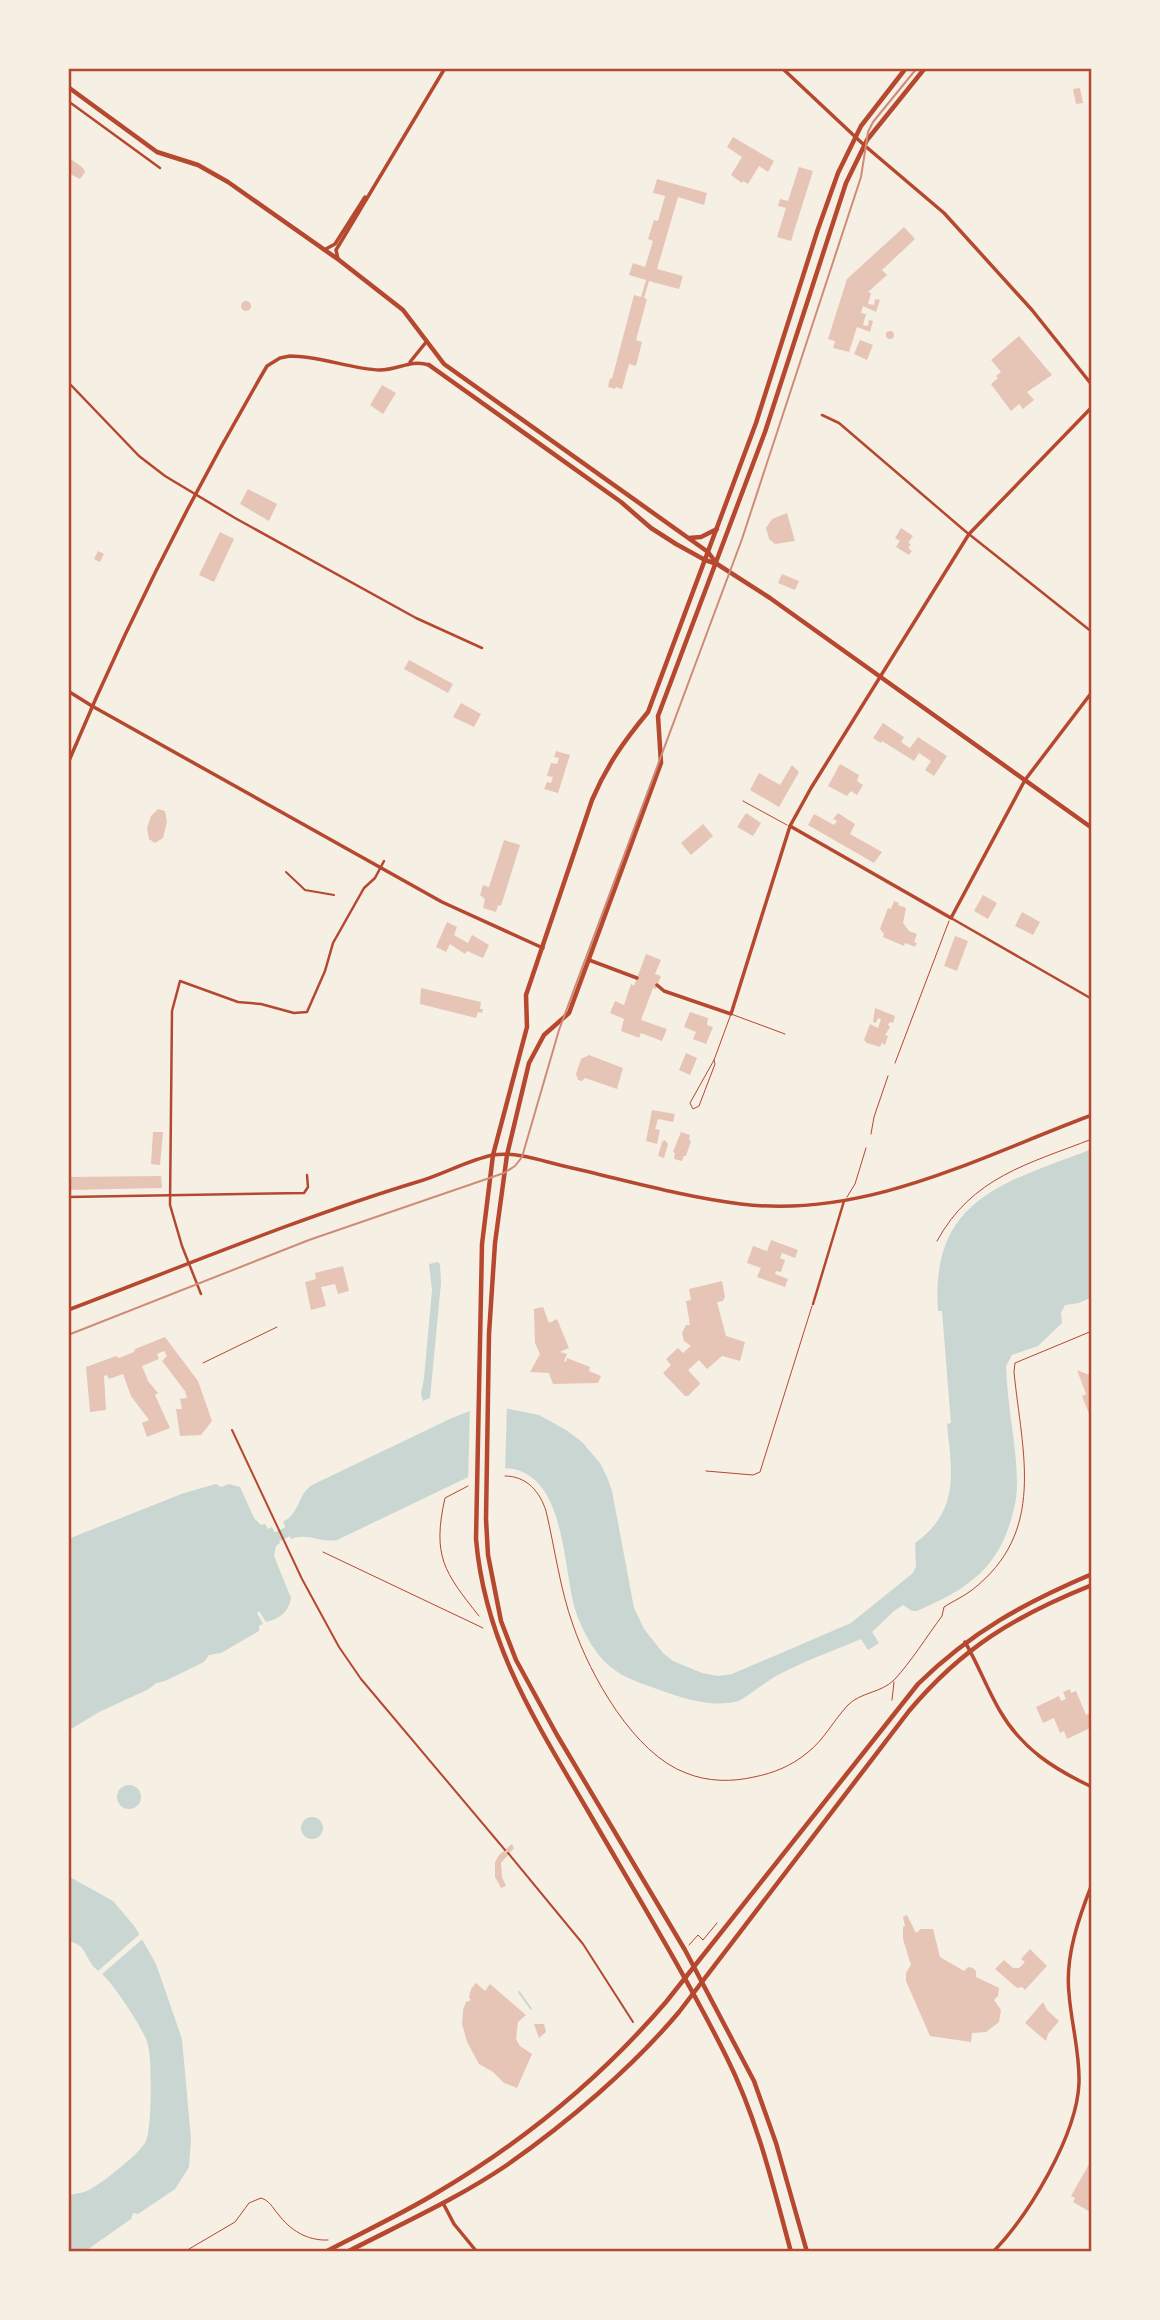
<svg xmlns="http://www.w3.org/2000/svg" width="1160" height="2320" font-family="Inter,sans-serif">
<style>
.water{fill:#c9d6d2}
.pier{fill:#f6efe4}
.lines{fill:none;stroke-linecap:round;stroke-linejoin:round}
.stream{stroke:#c9d6d2;stroke-width:2}
.river{stroke:#c9d6d2;stroke-width:10}
.building{fill:#e6c5b7}
.path{stroke:#b5482f;stroke-width:1}
.service{stroke:#b5482f;stroke-width:1}
.pedestrian{stroke:#b5482f;stroke-width:2}
.minor{stroke:#b5482f;stroke-width:2.5}
.tertiary{stroke:#b5482f;stroke-width:3.5}
.secondary{stroke:#b5482f;stroke-width:3.5}
.primary{stroke:#b5482f;stroke-width:4.5}
.tram{stroke:#cf8b77;stroke-width:2}
.neatline{fill:none;stroke:#b5482f;stroke-width:2.5}
</style>
<rect width="100%" height="100%" fill="#f6efe4"/>
<!-- water -->
<g class="water">
<path d="M1092,1149V1297L1079,1303L1065,1305L1061,1313L1062,1323L1038,1346L1012,1355L1006,1366C1007,1406 1017,1445 1017,1485C1017,1496 1015,1506 1012,1516C998,1570 965,1590 917,1611H912L903,1605L894,1611L872,1632L879,1643L868,1650L861,1639C833,1651 804,1661 778,1675C768,1680 744,1699 738,1701C712,1708 685,1699 660,1690C629,1679 610,1674 591,1644C584,1632 578,1620 574,1606C561,1552 564,1449 481,1471L337,1540C321,1543 307,1532 291,1539L283,1522C301,1512 297,1495 312,1485L452,1418L475,1409L499,1407L539,1415L566,1430L582,1442L600,1463L607,1477L612,1491L634,1608L644,1629L663,1653L673,1661L702,1673L718,1676L732,1674L851,1623L913,1573L916,1566L915,1543C960,1511 952,1472 947,1424L951,1423L942,1311H938C930,1198 1004,1183 1092,1149Z"/>
<path d="M438,1262L440,1264L441,1283L430,1398L423,1401L421,1394L424,1378L432,1290L429,1264Z"/>
<path d="M216,1484L221,1487L229,1484L240,1487L254,1518L261,1525L265,1524L268,1529L272,1527L280,1543L276,1546L274,1556L291,1598C289,1612 279,1619 266,1622L259,1611L257,1613L263,1624L259,1626V1631L221,1653L209,1655L204,1662L165,1681L156,1683L149,1689L99,1712L68,1731V1539L184,1493Z"/>
<circle cx="129" cy="1797" r="12"/>
<circle cx="312" cy="1828" r="11"/>
<path d="M68,1876L113,1901L135,1927L156,1964L182,2039L191,2139L189,2167L175,2189L138,2214L133,2213L131,2219L84,2252H68V2195C75,2194 83,2193 89,2190C102,2183 140,2154 146,2141C152,2128 152,2059 148,2045C145,2031 116,1988 105,1977C102,1973 96,1970 93,1966C84,1954 85,1944 68,1941Z"/>
</g>
<!-- pier -->
<g class="pier">
<path d="M490,1404H507L505,1472H493L468,1481L470,1407Z"/>
<path d="M142,1932L145,1937L101,1975L98,1971Z"/>
</g>
<g class="lines">
<!-- stream -->
<path class="stream" d="M519,1992L531,2009"/>
<!-- river -->
<path class="river" d="M267,1542L299,1526"/>
</g>
<!-- building -->
<g class="building">
<path d="M1080,88L1083,103L1076,104L1073,89Z"/>
<path d="M733,137L774,161L768,172L759,166L748,184L743,181L742,183L731,175L742,157L727,147Z"/>
<path d="M68,157L83,168L85,172L80,179L68,173Z"/>
<path d="M799,167L813,171L791,241L777,237L786,208L778,206L780,199L788,201Z"/>
<path d="M657,179L707,193L704,205L678,197L657,269L683,276L679,289L649,281L644,298L647,299L636,340L642,342L636,366L629,364L622,389L616,387L615,389L608,387L610,378L612,379L634,295L641,297L646,280L629,275L633,263L645,267L653,241L648,239L654,220L658,221L665,196L653,193Z"/>
<path d="M904,227L915,239L882,270L887,275L868,292L871,293L868,304L874,305L875,299L880,300L876,312L863,306L861,313L866,314L863,325L868,326L869,320L873,321L870,332L857,327L849,352L833,348L835,341L828,339L847,279Z"/>
<circle cx="246" cy="306" r="5"/>
<circle cx="890" cy="335" r="4"/>
<path d="M1019,336L1052,375L1027,392L1034,400L1023,409L1019,404L1011,411L991,384L998,378L996,376L1001,372L991,360Z"/>
<path d="M860,340L873,345L867,360L854,354Z"/>
<path d="M382,385L396,393L383,414L370,405Z"/>
<path d="M248,489L277,504L269,521L240,504Z"/>
<path d="M787,513L795,541L775,544L769,539L766,528L772,519Z"/>
<path d="M901,528L913,536L908,543L911,544L908,548L912,551L909,555L896,547L900,541L895,538Z"/>
<path d="M220,532L234,539L214,582L199,575Z"/>
<path d="M98,551L104,554L100,562L94,559Z"/>
<path d="M782,574L799,581L795,590L778,583Z"/>
<path d="M409,660L453,684L448,693L404,669Z"/>
<path d="M461,703L481,714L474,727L453,717Z"/>
<path d="M883,723L904,737L901,742L910,748L918,737L947,756L934,776L925,770L931,761L919,753L914,761L882,741L881,743L873,738Z"/>
<path d="M556,751L570,755L558,793L544,789L547,782L551,783L553,777L547,776L551,763L557,764L559,758L554,757Z"/>
<path d="M840,764L859,775L857,781L863,785L857,795L851,791L847,796L828,786Z"/>
<path d="M792,765L799,772L779,807L750,790L759,773L780,785Z"/>
<path d="M158,809L165,811L167,822L163,838L155,843L149,839L147,828L151,816Z"/>
<path d="M746,813L761,823L753,836L737,827Z"/>
<path d="M838,813L855,824L850,834L882,852L874,863L808,825L814,814L834,825L837,821L833,819Z"/>
<path d="M703,824L713,836L691,855L681,843Z"/>
<path d="M504,840L520,845L501,906L498,905L496,912L483,908L485,899L480,895L483,885L489,887Z"/>
<path d="M983,895L997,903L988,919L974,911Z"/>
<path d="M894,901L899,903L898,905L906,908L903,923L909,931L917,934L914,942L917,943L915,947L905,943L904,946L883,937L884,934L880,929L888,908L891,909Z"/>
<path d="M1022,912L1040,922L1033,935L1015,926Z"/>
<path d="M447,922L457,927L454,935L468,943L472,935L489,945L483,958L467,951L465,954L450,944L446,952L436,947Z"/>
<path d="M955,936L968,941L957,971L944,966Z"/>
<path d="M646,954L661,960L655,974L661,976L656,989L653,988L641,1020L667,1029L662,1041L641,1033L639,1038L621,1031L624,1019L610,1013L615,1001L624,1005L631,984L634,986Z"/>
<path d="M421,988L481,1002L480,1009H483L482,1013L478,1012L476,1018L420,1004Z"/>
<path d="M875,1008L895,1016L893,1023L890,1022L888,1025L890,1027L885,1035L888,1036L885,1045L882,1043L880,1047L867,1043L864,1040L870,1024L878,1028L881,1019L878,1018L876,1023L873,1022Z"/>
<path d="M690,1012L708,1018L707,1025L713,1027L706,1044L693,1039L696,1032L684,1027Z"/>
<path d="M686,1053L697,1058L690,1075L679,1070Z"/>
<path d="M589,1055L623,1068L617,1089L585,1078L582,1081L578,1080L576,1074L581,1059Z"/>
<path d="M652,1110L675,1114L673,1122L658,1119L655,1129L660,1130L657,1144L646,1141Z"/>
<path d="M153,1132H163L160,1165L151,1164Z"/>
<path d="M681,1132L690,1135L689,1140L691,1141L686,1156H684L682,1161L674,1159L675,1153L673,1152Z"/>
<path d="M665,1140L668,1144L664,1158L658,1156L662,1142Z"/>
<path d="M161,1176L162,1188L68,1190V1177Z"/>
<path d="M771,1240L798,1250L795,1258L782,1253L780,1258L785,1260L781,1272L776,1271L775,1274L788,1279L785,1287L757,1277L761,1268L747,1263L753,1246L767,1251Z"/>
<path d="M343,1266L349,1291L338,1294L335,1284L321,1287L326,1306L311,1310L305,1282L316,1279L315,1273Z"/>
<path d="M722,1281L725,1297L723,1301L717,1302L726,1336L745,1342L740,1361L722,1356L707,1369L699,1360L688,1370L700,1383L699,1385L688,1396H685L663,1373L671,1365L666,1359L678,1348L683,1353L691,1346L684,1341L682,1333L686,1325H690L686,1301L691,1300L689,1289Z"/>
<path d="M543,1307L549,1323L557,1319L569,1348L560,1352L567,1354L564,1361L566,1362L567,1358L590,1367L589,1371L601,1376L598,1383L553,1384L549,1373L530,1372L540,1354L535,1343L534,1309Z"/>
<path d="M165,1337L198,1381L212,1421L201,1435L180,1436L176,1409H182L180,1399L187,1398L185,1391L162,1361L167,1356L164,1351L157,1354L159,1359L142,1366L148,1381L158,1393L155,1395L170,1428L147,1437L142,1423L149,1420L131,1396L123,1374L109,1379L107,1375L104,1376L106,1410L90,1412L86,1367L116,1356L119,1358L134,1352L135,1349Z"/>
<path d="M1077,1370L1092,1376V1421L1082,1396L1086,1394Z"/>
<path d="M1070,1689L1071,1693L1076,1691L1086,1715L1092,1712V1727L1067,1739L1064,1731L1060,1733L1054,1718L1043,1723L1036,1707L1059,1696L1061,1701L1066,1699L1063,1692Z"/>
<path d="M512,1844L514,1848L501,1863L502,1877L506,1886L501,1888L495,1877V1862L499,1855Z"/>
<path d="M907,1915L916,1933L921,1929H933L940,1957L964,1971L968,1967L973,1968L976,1971V1977L999,1988L998,1996L994,2000L1001,2010L999,2022L986,2032L972,2033L971,2042L930,2036L906,1981V1973L911,1965L903,1939V1927L905,1926L903,1917Z"/>
<path d="M1030,1949L1047,1966L1025,1990L1022,1987L1017,1988L995,1969L1004,1960L1013,1968H1019L1025,1962L1021,1959Z"/>
<path d="M476,1983L485,1991L490,1984L526,2015L518,2022L516,2039L520,2046L532,2054L517,2088L504,2083L493,2072L479,2064L467,2042L462,2024L463,2010L466,2002L471,2000L469,1998L471,1989Z"/>
<path d="M1043,2002L1047,2010L1059,2021L1048,2034L1046,2041L1025,2023Z"/>
<path d="M534,2024H544L546,2032L539,2038Z"/>
<path d="M1092,2159V2213L1073,2202L1075,2198L1071,2196Z"/>
</g>
<g class="lines">
<!-- path -->
<g class="path">
<path d="M937,1241C972,1177 1028,1164 1092,1139"/>
<path d="M505,1476C527,1476 540,1492 546,1511C555,1549 560,1589 573,1625C590,1675 634,1754 686,1773C708,1782 732,1782 754,1777C774,1773 791,1766 807,1753C824,1740 833,1721 848,1705C861,1692 881,1693 894,1680C911,1662 927,1636 942,1616L944,1607C953,1601 963,1597 972,1590C1047,1532 1022,1453 1014,1372L1015,1363L1092,1331"/>
<path d="M468,1486L445,1498C432,1556 444,1572 479,1616"/>
<path d="M323,1552L483,1628"/>
<path d="M892,1700L894,1682"/>
<path d="M689,1945L698,1935L703,1940L717,1923"/>
<path d="M184,2252L235,2222L249,2203L261,2198C270,2201 272,2207 278,2214C290,2230 307,2241 328,2240"/>
</g>
<!-- service -->
<g class="service">
<path d="M743,801L787,825"/>
<path d="M714,1060L715,1064L699,1106L693,1109L690,1103L714,1060L731,1014L785,1034"/>
<path d="M895,1063L949,921"/>
<path d="M871,1134L874,1117L888,1076"/>
<path d="M847,1197L855,1184L866,1148"/>
<path d="M203,1363L277,1327"/>
<path d="M706,1471L753,1475L760,1472L812,1306"/>
</g>
<!-- pedestrian -->
<g class="pedestrian">
<path d="M286,872L305,890L334,895"/>
<path d="M232,1430L302,1579L339,1647L361,1679L505,1850"/>
<path d="M508,1853L583,1944L633,2022"/>
</g>
<!-- minor -->
<g class="minor">
<path d="M68,101L160,168"/>
<path d="M68,382L139,456L165,476L235,518L416,618L482,648"/>
<path d="M822,415L839,423L965,531L1092,632"/>
<path d="M951,918L1092,999"/>
<path d="M68,1197L304,1193L308,1187L307,1175"/>
<path d="M201,1294L182,1246L170,1205L172,1011L180,981L238,1002L261,1004L294,1013L307,1012L325,971L333,943L364,888L375,878L384,861"/>
<path d="M813,1304L844,1201"/>
</g>
<!-- tertiary -->
<g class="tertiary">
<path d="M92,706L442,902L543,948"/>
<path d="M790,826L951,918L1025,780L1092,692"/>
<path d="M589,960L637,978"/>
<path d="M657,985L664,991L731,1014L790,826L811,788L969,534L1092,407"/>
<path d="M443,2203L454,2224L477,2252"/>
</g>
<!-- secondary -->
<g class="secondary">
<path d="M782,68L864,145L944,213L1032,310L1092,385"/>
<path d="M324,250L335,244L365,197"/>
<path d="M338,259L336,250L445,68"/>
<path d="M410,362L427,341"/>
<path d="M68,691L92,706"/>
<path d="M68,763C125,627 192,494 267,366L280,358L290,356C321,356 350,369 380,370C398,370 411,359 429,365"/>
<path d="M68,1310C184,1266 299,1218 417,1182C442,1175 468,1160 493,1155C517,1151 545,1162 568,1167C625,1180 683,1197 741,1204C866,1219 979,1157 1092,1115"/>
<path d="M965,1642C978,1664 987,1689 1000,1711C1022,1749 1054,1769 1092,1787"/>
<path d="M993,2252C1029,2215 1077,2135 1079,2083C1080,2052 1071,2023 1069,1993C1065,1956 1079,1917 1092,1884"/>
</g>
<!-- primary -->
<g class="primary">
<path d="M68,87L157,152L198,165L228,182L339,260L403,310L444,364L708,552L717,564"/>
<path d="M429,365L621,502L651,528L676,544L705,560L717,564L770,598L1092,828"/>
<path d="M689,538L701,537L717,529"/>
<path d="M325,2252C363,2232 402,2214 438,2192C526,2140 600,2079 666,2002L918,1684C971,1632 1024,1603 1092,1574"/>
<path d="M347,2252C401,2224 457,2199 507,2165C567,2123 632,2068 679,2012L909,1711C963,1647 1015,1616 1092,1585"/>
<path d="M791,2252C773,2185 757,2118 726,2056C684,1972 635,1892 588,1811C536,1722 485,1644 476,1539L482,1244L493,1155L527,1027L526,995L592,800C607,765 624,741 648,712L756,423L818,229L838,173L861,126L906,68"/>
<path d="M807,2252L776,2143L754,2081L685,1950L557,1735L516,1660L501,1621L488,1555L486,1519L489,1334L495,1243L507,1155L529,1063L544,1035L569,1013L661,763L658,716L765,432L846,183L867,140L925,68"/>
</g>
<!-- tram -->
<path class="tram" d="M68,1335L309,1240L504,1173L515,1166L522,1157L559,1030L742,539L861,177L868,132L873,122L917,68"/>
</g>
<!-- border -->
<rect width="1160" height="2320" fill="none" stroke="#f6efe4" stroke-width="140"/>
<rect x="70" y="70" width="1020" height="2180" class="neatline"/>
</svg>
